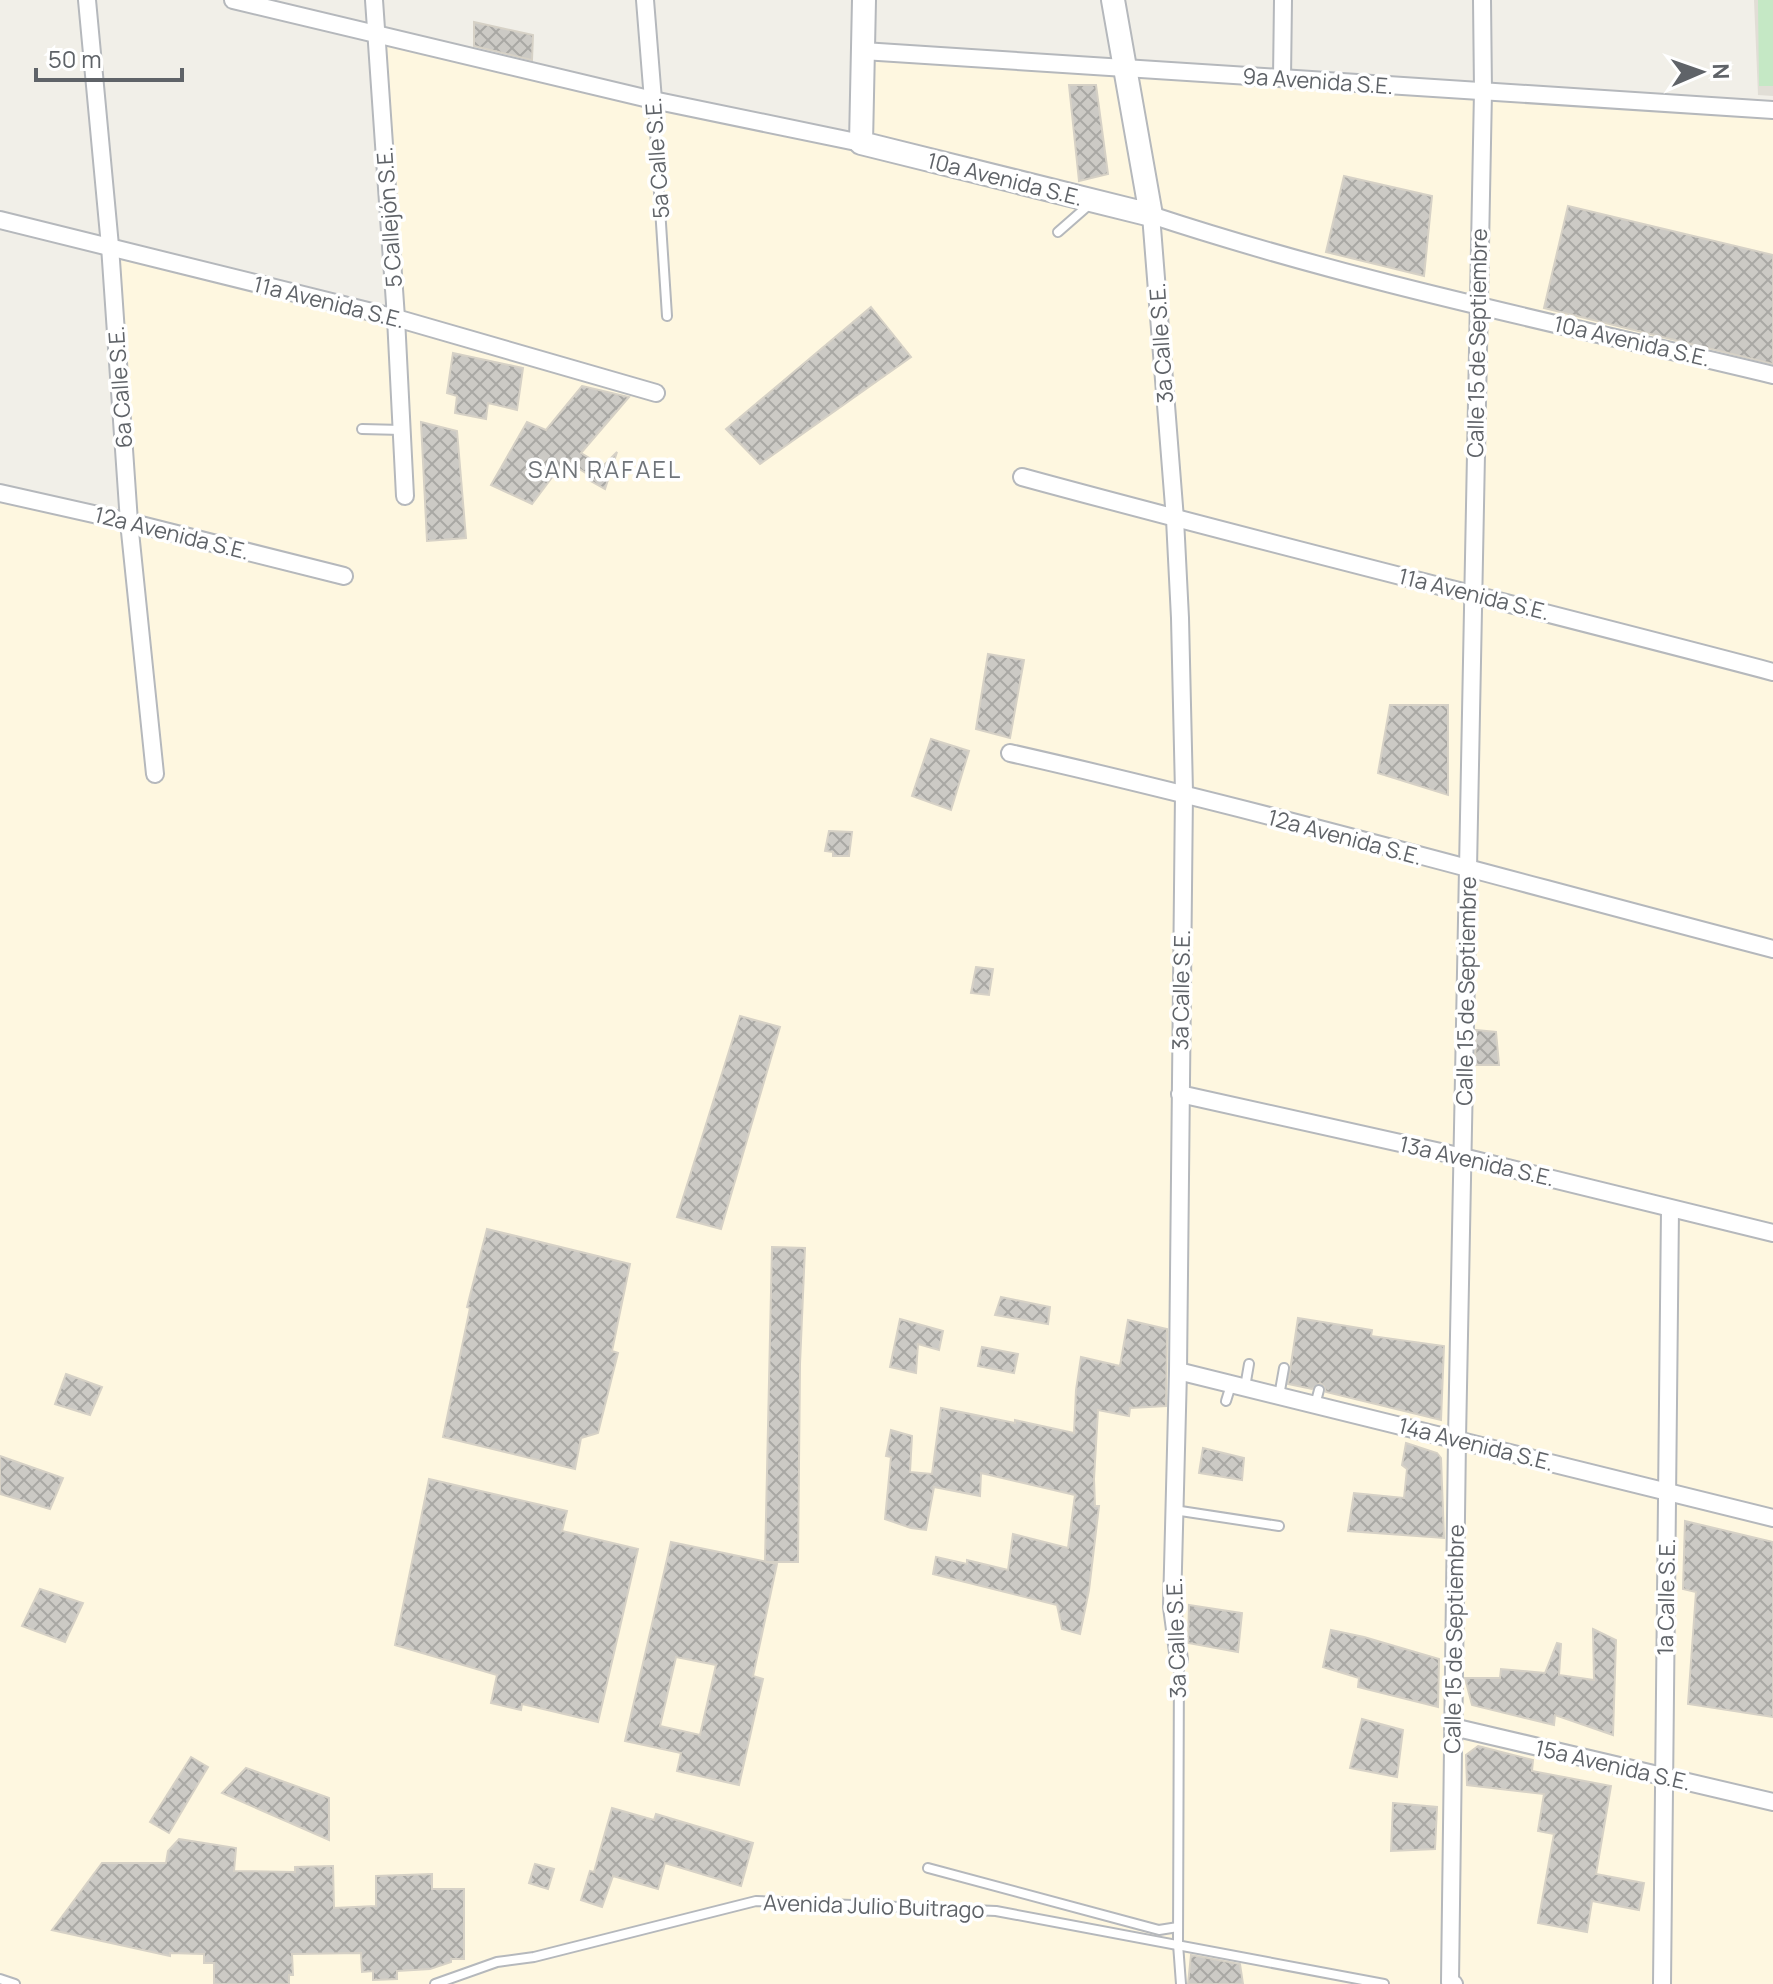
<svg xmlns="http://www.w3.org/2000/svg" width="1773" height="1984" font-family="Manrope,sans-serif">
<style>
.commercial{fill:#fef7e0}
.education{fill:#e1ded6}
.green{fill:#c5e8c5}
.building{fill:url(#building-cross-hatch);stroke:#d6d1c6;stroke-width:2;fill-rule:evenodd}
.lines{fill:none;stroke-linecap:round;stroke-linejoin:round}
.service-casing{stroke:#b5b8bc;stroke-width:12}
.minor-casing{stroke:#b5b8bc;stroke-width:20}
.tertiary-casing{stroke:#b5b8bc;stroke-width:26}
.service{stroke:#fff;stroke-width:8}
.minor{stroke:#fff;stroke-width:16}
.tertiary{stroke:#fff;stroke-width:22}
.labels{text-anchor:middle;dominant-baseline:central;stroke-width:7;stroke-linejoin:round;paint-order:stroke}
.street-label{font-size:22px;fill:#5f6368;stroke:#fff}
.neighbourhood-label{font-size:24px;letter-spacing:2px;fill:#70757a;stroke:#fff}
</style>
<defs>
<pattern id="building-cross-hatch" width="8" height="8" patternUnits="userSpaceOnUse" patternTransform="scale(2)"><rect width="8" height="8" fill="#cccac5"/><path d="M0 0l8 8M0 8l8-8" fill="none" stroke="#a9a8a4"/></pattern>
</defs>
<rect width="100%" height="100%" fill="#f1efe8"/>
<!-- commercial -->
<path class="commercial" d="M376,34L860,143L863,51L1773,110V1984H0V493L128,522L110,246L396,318Z"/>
<!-- education -->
<path class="education" d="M1754,0H1773V96L1758,95Z"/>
<!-- green -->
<path class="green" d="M1758,0H1773V86H1759Z"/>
<!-- building -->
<g class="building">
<path d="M474,22L533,35L532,60L474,46Z"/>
<path d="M1069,85H1096L1108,174L1079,181Z"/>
<path d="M1344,176L1432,196L1424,276L1326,252Z"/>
<path d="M1568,206L1773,255V364L1544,308Z"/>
<path d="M871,307L911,357L760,464L726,429Z"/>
<path d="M453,353L523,368L517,410L488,403L486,419L455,413L457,396L447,393Z"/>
<path d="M582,386L629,397L581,453L603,466L617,452L605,489L589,480L592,477L565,460L532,504L491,485L527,422L546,430Z"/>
<path d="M421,422L457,431L466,538L427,541Z"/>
<path d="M988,654L1024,660L1010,738L976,729Z"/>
<path d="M1390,705H1448V795L1378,773Z"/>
<path d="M931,739L969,751L951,810L912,796Z"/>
<path d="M829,831L852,832L849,856H833V852L825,851Z"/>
<path d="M976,967L993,969L989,995L971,993Z"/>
<path d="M740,1016L780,1027L721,1229L677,1217Z"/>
<path d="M1476,1030L1496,1032L1499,1065H1475Z"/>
<path d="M487,1229L630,1264L612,1351L618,1353L598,1433L581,1438L575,1469L443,1437L470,1308L467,1307Z"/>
<path d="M772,1247L805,1248L800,1364L798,1562H765Z"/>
<path d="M1001,1297L1050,1307L1048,1324L995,1315Z"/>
<path d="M1298,1318L1372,1330L1371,1336L1444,1346L1441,1420L1326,1392L1324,1386L1320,1383L1312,1389L1288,1384Z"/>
<path d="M900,1319L943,1331L939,1350L918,1344L916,1373L890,1367Z"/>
<path d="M1128,1320L1167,1329L1166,1406L1130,1408L1129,1416L1098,1410L1094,1479L1095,1506H1099L1089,1590L1080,1634L1062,1629L1057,1605L933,1574L936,1557L967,1564V1560L1008,1570L1013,1534L1068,1548L1075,1495L981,1473L980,1496L934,1487L926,1530L911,1528L885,1519L891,1457L886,1456L891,1430L912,1436L910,1472L932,1474L941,1408L1015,1423V1420L1074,1433L1076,1390L1081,1357L1120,1366Z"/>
<path d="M982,1347L1018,1354L1014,1373L978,1366Z"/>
<path d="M66,1374L102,1387L90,1415L55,1404Z"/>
<path d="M1406,1443L1437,1453L1441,1458L1444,1538L1348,1531L1354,1493L1404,1498L1407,1469L1402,1465Z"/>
<path d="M1203,1448L1244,1458L1242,1480L1199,1473Z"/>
<path d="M0,1456L63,1478L50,1509L0,1494Z"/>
<path d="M429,1479L567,1511L562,1531L638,1549L598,1722L522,1704L521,1710L491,1703L497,1675L395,1645Z"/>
<path d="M1685,1521L1773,1542V1717L1688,1704L1696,1592L1683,1589Z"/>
<path d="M671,1542L777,1564L753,1676L763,1679L739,1785L677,1771L681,1753L625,1741ZM676,1657L716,1665L700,1735L660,1726Z"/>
<path d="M40,1589L83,1603L65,1642L22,1626Z"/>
<path d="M1189,1605L1242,1613L1238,1652L1188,1643Z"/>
<path d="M1593,1629L1616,1640L1613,1735L1555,1715L1554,1725L1472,1705L1465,1678H1500L1501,1669L1545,1673L1557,1643L1561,1644L1559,1675L1594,1680Z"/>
<path d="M1331,1630L1364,1637L1439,1659L1438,1707L1358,1687L1359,1678L1323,1667Z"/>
<path d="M1362,1719L1403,1730L1397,1777L1350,1768Z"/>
<path d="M1478,1746L1533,1760L1532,1771L1611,1786L1596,1874L1644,1883L1639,1910L1592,1901L1587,1932L1538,1923L1554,1834L1538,1831L1544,1794L1467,1785L1466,1755Z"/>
<path d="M191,1757L208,1767L169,1833L150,1822Z"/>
<path d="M246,1768L329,1798V1840L222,1793Z"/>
<path d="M1393,1803L1437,1807L1435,1849L1391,1851Z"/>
<path d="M612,1808L654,1820L656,1814L753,1843L741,1886L665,1863L658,1889L613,1876L602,1907L581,1900L590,1871L594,1872Z"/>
<path d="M179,1839L236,1848L234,1871L295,1872V1867L333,1866L334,1908L376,1906V1876L432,1874V1889H464V1959H451V1962L430,1969L397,1971V1979L373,1980V1971L362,1972L361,1953L292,1954L293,1975H289V1984H214V1963H204V1954L170,1953V1956L52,1930L102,1863H166L168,1851Z"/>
<path d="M535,1864L554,1869L548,1889L529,1883Z"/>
<path d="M1191,1955L1240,1964L1243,1984H1188Z"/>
</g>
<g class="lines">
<!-- service casing -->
<g class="service-casing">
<g id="service">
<path d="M653,100L667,316"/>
<path d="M1058,232L1090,204"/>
<path d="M362,429L402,430"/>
<path d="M1245,1387L1249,1364"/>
<path d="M1279,1396L1284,1368"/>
<path d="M1226,1401L1231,1385"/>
<path d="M1315,1405L1319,1390"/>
<path d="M1174,1510L1279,1526"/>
<path d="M1179,1660L1178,1944L1181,1984"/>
<path d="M928,1868L1159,1930L1178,1927"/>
<path d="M0,1979L15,1984"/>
<path d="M435,1984L497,1962L534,1957L756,1901L996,1911L1384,1984"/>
</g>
</g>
<!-- minor casing -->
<g class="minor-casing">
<g id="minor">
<path d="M87,0L110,246L129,522L155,774"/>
<path d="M233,0L653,100L861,143"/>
<path d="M374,0L396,318L405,496"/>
<path d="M645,0L653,100"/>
<path d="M863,51L1773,110"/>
<path d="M1282,78L1283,0"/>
<path d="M0,220L396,318L656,393"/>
<path d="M1022,477C1271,545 1523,606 1773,672"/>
<path d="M0,493L129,522L344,576"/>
<path d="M1010,753C1266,811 1519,883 1773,949"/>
<path d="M1180,1094L1463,1157L1773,1233"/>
<path d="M1178,1371L1773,1518"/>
<path d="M1179,1660L1172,1607L1178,1371L1184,792L1180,618L1175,519L1151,215C1354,282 1565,325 1773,375"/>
<path d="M1453,1727L1773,1802"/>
<path d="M1454,1984L1450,1982L1457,1439L1483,91L1482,0"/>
<path d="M1662,1984L1670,1209"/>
</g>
</g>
<!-- tertiary casing -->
<g class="tertiary-casing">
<path id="tertiary" d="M864,0L861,143L1151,215L1113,0"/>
</g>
<!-- service -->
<use href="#service" class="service"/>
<!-- minor -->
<use href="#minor" class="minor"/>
<!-- tertiary -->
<use href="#tertiary" class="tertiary"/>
</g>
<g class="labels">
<!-- street labels -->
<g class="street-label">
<text transform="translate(1318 81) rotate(4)">9a Avenida S.E.</text>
<text transform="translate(657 158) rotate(-94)">5a Calle S.E.</text>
<text transform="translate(1005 179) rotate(14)">10a Avenida S.E.</text>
<text transform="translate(389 217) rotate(-94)">5 Callejón S.E.</text>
<text transform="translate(329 302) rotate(14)">11a Avenida S.E.</text>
<text transform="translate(1632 341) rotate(13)">10a Avenida S.E.</text>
<text transform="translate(1161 343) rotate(-94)">3a Calle S.E.</text>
<text transform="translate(1477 343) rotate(-89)">Calle 15 de Septiembre</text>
<text transform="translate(120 387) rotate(-94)">6a Calle S.E.</text>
<text transform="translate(172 533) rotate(14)">12a Avenida S.E.</text>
<text transform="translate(1474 594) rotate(14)">11a Avenida S.E.</text>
<text transform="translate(1345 837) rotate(15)">12a Avenida S.E.</text>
<text transform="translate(1181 990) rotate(-89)">3a Calle S.E.</text>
<text transform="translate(1466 991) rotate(-89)">Calle 15 de Septiembre</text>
<text transform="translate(1477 1161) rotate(13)">13a Avenida S.E.</text>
<text transform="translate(1476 1444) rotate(14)">14a Avenida S.E.</text>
<text transform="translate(1666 1597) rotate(-89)">1a Calle S.E.</text>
<text transform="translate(1176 1638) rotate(-92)">3a Calle S.E.</text>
<text transform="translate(1454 1639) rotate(-89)">Calle 15 de Septiembre</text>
<text transform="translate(1613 1765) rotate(13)">15a Avenida S.E.</text>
<text transform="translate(874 1906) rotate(2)">Avenida Julio Buitrago</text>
</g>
<!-- neighbourhood labels -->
<g class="neighbourhood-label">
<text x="605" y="468">SAN RAFAEL</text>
</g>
</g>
<!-- north arrow -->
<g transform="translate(1701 72) rotate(88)" stroke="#ffffff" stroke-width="6" paint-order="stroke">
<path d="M0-6L14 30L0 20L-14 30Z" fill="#5f6368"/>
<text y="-12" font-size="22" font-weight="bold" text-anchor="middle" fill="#5f6368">N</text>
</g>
<!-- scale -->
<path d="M36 68v12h146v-12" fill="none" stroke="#5f6368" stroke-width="4"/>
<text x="48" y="68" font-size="24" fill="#5f6368" stroke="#ffffff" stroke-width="6" paint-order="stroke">50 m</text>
</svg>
